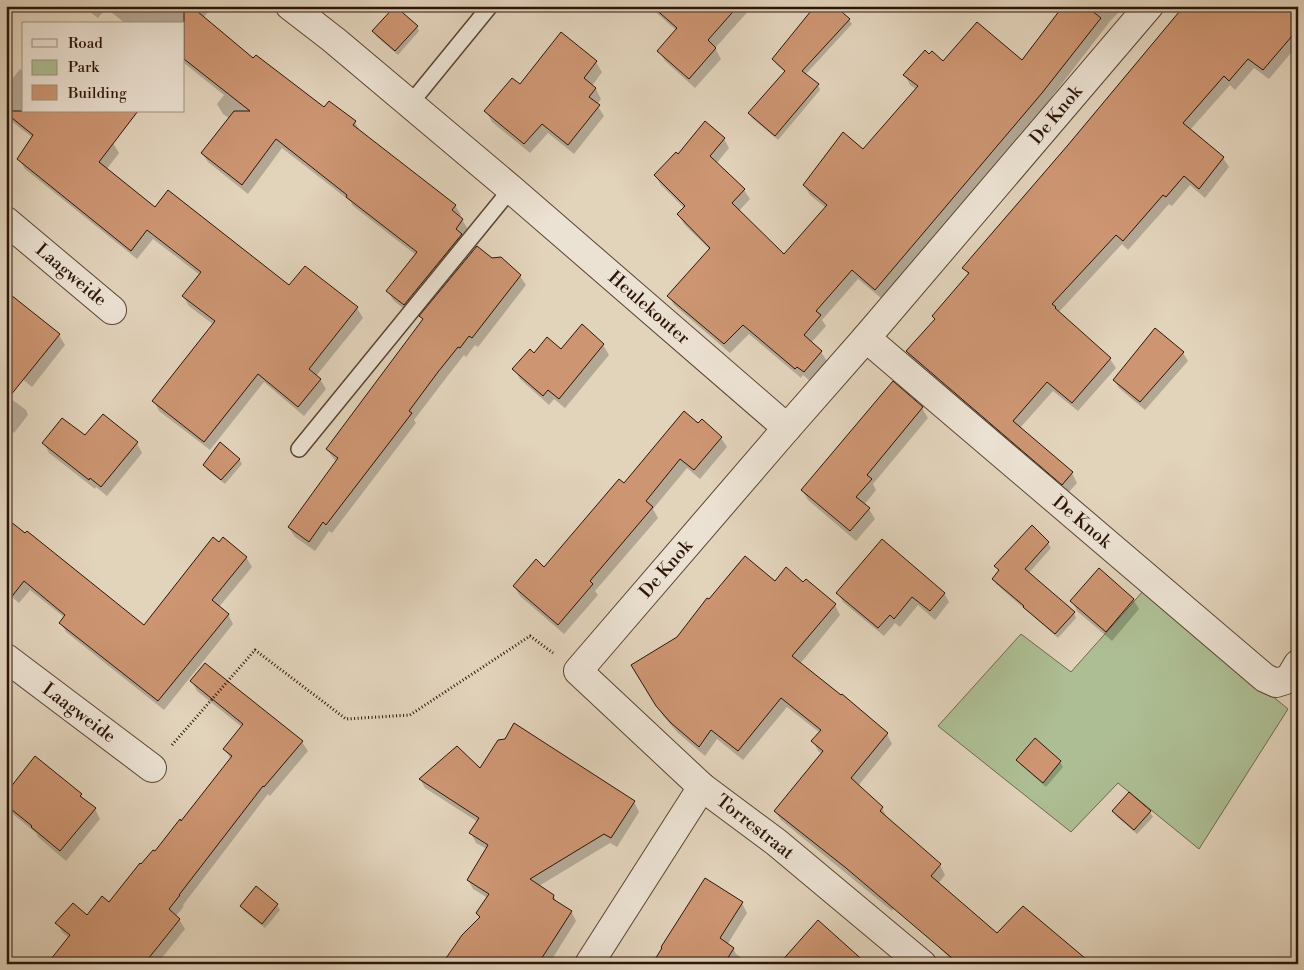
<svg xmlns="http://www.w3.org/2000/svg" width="1304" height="970" font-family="'Libre Bodoni',serif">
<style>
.green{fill:#aebe94;stroke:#6d6a4e}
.shadow{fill:#0003}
.building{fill:#cd9572;stroke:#2c1508}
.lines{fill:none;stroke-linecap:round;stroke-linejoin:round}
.service-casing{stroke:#5a4435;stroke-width:18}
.minor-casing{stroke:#5a4435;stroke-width:30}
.path{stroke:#2c1508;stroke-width:3;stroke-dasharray:1 2.5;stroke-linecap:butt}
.service{stroke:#ece2d3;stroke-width:15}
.minor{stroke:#ece2d3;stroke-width:28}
.labels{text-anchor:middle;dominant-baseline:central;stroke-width:5;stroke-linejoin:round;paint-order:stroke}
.street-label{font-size:18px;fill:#2c1508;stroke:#ece2d3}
</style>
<rect width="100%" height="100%" fill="#e2d3bb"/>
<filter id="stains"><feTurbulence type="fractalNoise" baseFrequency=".004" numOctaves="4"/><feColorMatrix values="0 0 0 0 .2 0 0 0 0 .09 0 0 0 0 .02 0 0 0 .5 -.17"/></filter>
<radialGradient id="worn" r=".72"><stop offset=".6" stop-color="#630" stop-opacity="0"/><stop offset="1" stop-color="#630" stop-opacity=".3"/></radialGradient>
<!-- green -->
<path class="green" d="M1144,590L1288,709L1199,849L1118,783L1071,832L938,726L1021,634L1071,672Z"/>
<!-- shadow -->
<g class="shadow">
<path d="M82,6H206L209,11L203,18L253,60L324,109L355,122L360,131L455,205L461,215L459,217L462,220L468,229L410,314L393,300L388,291L416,255L353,206L350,201L282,148L248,194L208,162L202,153L230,119L223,114L217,104L224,95L184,63V24H126L106,8L98,18Z"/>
<path d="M650,6H753L715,48L721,59L695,88L665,61L659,51L677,31L652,9Z"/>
<path d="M1056,6H1125L1111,20L1047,103L881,298L858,279L822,320L826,326L811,343L821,352L827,361L810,381L803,375L801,378L749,334L730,353L674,305L669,296L710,250L684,224L678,214L684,208L661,185L655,175L678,156L724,139L729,148L716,164L744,190L750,199L739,211L784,256L826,208L810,195L804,185L864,151L916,89L910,85L905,75L944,63L1022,62L1061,10Z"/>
<path d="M1298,6V43L1295,46L1296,47L1269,79L1254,68L1235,90L1230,85L1190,130L1223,158L1229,167L1205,198L1190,185L1172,206L1169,204L1128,250L1122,244L1058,313L1110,359L1116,368L1078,411L1053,391L1020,428L1072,473L1077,483L1068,493L913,361L907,351L935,320L933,317L969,276L964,268Z"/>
<path d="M849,20L852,24L805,75L818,85L820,90L778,140L752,118L749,113L785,72L776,64L774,60Z"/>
<path d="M417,27L419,31L398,55L376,36L374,31Z"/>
<path d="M562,34L596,62L602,72L592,86L596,89L601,99L597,105L604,116L574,154L548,133L530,153L492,122L486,111L520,86Z"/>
<path d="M20,69L24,72V111H73L113,143L119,153L106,170L155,209L290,287L357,308L363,318L316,376L320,379L326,389L304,416L264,382L210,450L159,411L154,401L214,325L189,306L183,296L200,275L153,239L137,259L25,169L19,159L33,138L6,117V87Z"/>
<path d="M491,259L520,276L526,285L478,347L475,345L466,357L464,355L443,382L414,420L416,423L332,533L329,531L315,551L295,537L289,528L337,462L333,458L327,449L423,321L421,317Z"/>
<path d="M6,293L59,335L65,345L32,387L9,368Z"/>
<path d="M603,345L609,355L565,408L554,399L549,405L520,379L514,369L534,354Z"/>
<path d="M1183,353L1188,361L1145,410L1119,388L1114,380Z"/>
<path d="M6,395L26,410L28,415L14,433L6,426Z"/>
<path d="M922,408L928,418L873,484L876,490L864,505L869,509L875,519L856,541L808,500L802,490Z"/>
<path d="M699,425L721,438L727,447L700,479L687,468L653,509L658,518L595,591L598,595L564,634L520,596L514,586L544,568L624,485Z"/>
<path d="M85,437L137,443L142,453L107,496L96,487L95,489L49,453L44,443Z"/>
<path d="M239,459L242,464L225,484L207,470L205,465Z"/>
<path d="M6,519L144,627L246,557L252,567L219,607L228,614L233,624L164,710L66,632L61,623L65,618L30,590L19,603L7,593Z"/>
<path d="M1032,526L1048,543L1051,548L1028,574L1074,613L1076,618L1058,638L996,584L994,579L999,572L996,566Z"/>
<path d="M775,582L804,584L835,605L840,615L800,664L887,734L892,744L858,786L882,808L887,817V818L940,865L945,875L938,884L997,934L1090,964H956L896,906L892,911L781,820L775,811L822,754L818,751L813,741L820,733L787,707L743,760L717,739L705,756L678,733L663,716L633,665Z"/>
<path d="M838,593H944L949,602L935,620L918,605L900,627L895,623L884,636L843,602Z"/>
<path d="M1133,599L1139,609L1112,641L1077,611L1072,601Z"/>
<path d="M192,681L302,742L308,751L270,796L268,794L183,905L184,906L176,916L179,919L185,929L157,964H49L69,938L62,932L57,923L87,917L109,904L182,822L231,759L224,749L242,727L197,691Z"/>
<path d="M1035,740L1060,762L1063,767L1046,787L1021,765L1018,760Z"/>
<path d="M420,779L634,802L639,812L617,847L610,843L539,886L553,895L557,903L571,911L576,921L549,964H450L480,918L478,913L488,898L473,889L468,880L487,849L476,843L471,833L478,822L425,788Z"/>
<path d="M6,795H81L84,801L95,809L100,819L66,861L38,837L36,833L8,810L6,808Z"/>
<path d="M1113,811L1150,812L1153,817L1137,834L1116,816Z"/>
<path d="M705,880L742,903L747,913L727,945L733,948L736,954L752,964H652Z"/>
<path d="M256,888L277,905L280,910L265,928L244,911L241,906Z"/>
</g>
<!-- building -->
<g class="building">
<path d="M184,6H191L253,58L256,55L324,107L329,101L356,121L353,125L456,205L452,210L463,219L456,229L462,234L404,305L386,291L417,252L346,197L347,195L276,139L242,185L201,153L234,111H250L184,59Z"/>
<path d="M395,6L418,26L395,51L372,31Z"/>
<path d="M652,6H738L708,40L716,48L689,79L657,51L677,28Z"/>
<path d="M815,6H835L850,19L802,71L819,84L775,136L748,113L785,71L772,59Z"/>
<path d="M1063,6H1086L1101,18L1042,93L875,290L852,270L816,311L821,315L804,335L822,351L804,372L797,367L795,369L743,325L724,344L667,296L710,248L677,214L685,206L654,175L676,152L678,154L705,121L725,138L710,156L745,189L732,203L784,254L827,205L803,185L843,132L863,149L918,86L903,75L925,50L929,54L932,51L943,61L977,22L1022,60Z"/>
<path d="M1184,6H1298V29L1263,70L1248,59L1229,81L1224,76L1183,123L1224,157L1199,189L1184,176L1166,197L1163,195L1123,241L1116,235L1052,304L1056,307L1055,308L1111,358L1072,403L1047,382L1013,421L1073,472L1062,485L906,351L935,319L932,316L969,273L962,268L1068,145Z"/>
<path d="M561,32L597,61L584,78L596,88L589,97L600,105L568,145L542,124L524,144L484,111L512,78L520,84Z"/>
<path d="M6,111H138L99,162L155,207L168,190L289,285L305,266L358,307L309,369L321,379L298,407L258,374L204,442L152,401L215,321L182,296L201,272L147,230L131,251L17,159L33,135L6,113Z"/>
<path d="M477,246L492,258L501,257L521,275L472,338L469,336L460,348L458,347L438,372L409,411L412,413L326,525L323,522L309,542L288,527L338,458L326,449L423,319L419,316Z"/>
<path d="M6,291L60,334L6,401Z"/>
<path d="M582,324L604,344L559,399L548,390L543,396L512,369L530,349L534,353L547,337L561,349Z"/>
<path d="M1155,328L1184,352L1140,402L1113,380Z"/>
<path d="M893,381L923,407L867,475L872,479L856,497L870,508L850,531L801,490Z"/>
<path d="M684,411L698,423L702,419L722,437L694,470L680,459L646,501L653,507L590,581L593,584L558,625L513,586L536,559L544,567L619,479L624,483Z"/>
<path d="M103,414L138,442L101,487L90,478L89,480L42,443L62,418L85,435Z"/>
<path d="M220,442L240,459L221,480L203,465Z"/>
<path d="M6,518L25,533L27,531L144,625L213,537L219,542L223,537L247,557L212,600L229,614L158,701L59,623L65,615L24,581L6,604Z"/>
<path d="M1032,525L1049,542L1025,569L1075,612L1055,634L1023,607L1024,606L992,579L999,570L994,566Z"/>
<path d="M882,539L945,593L930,611L912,597L894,619L890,615L878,628L836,593Z"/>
<path d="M745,556L775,581L786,567L803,582L806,579L836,604L792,656L841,695L842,694L888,733L851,778L883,807L880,811L941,864L931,876L997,933L1023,906L1092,964H959L846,868L774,811L823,751L811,741L821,730L781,698L738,751L711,730L699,747L671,723L656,706L631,665L677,637L707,598L709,599Z"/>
<path d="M1099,568L1134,599L1106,632L1070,601Z"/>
<path d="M205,663L303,741L264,787L263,786L179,895H180L169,909L180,919L144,964H47L70,935L55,923L73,903L87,915L102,896L109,902L140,863L141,864L153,850L155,851L180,819L181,821L232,756L223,749L243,724L190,681Z"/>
<path d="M514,723L635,801L611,838L604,834L530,879L554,895L553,899L572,911L538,964H442L462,935L480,917L476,913L489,894L467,880L488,845L469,833L479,818L419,779L457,746L480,768L498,740L505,739Z"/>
<path d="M1035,738L1061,761L1043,783L1016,760Z"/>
<path d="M35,756L82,794L80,796L96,808L60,851L31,827L32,826L6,805V793Z"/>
<path d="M1129,792L1151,811L1134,830L1112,811Z"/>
<path d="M705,878L743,902L720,938L734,948L724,964H652L662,948L661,947Z"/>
<path d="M256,886L278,904L262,924L240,906Z"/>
<path d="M818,920L867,964H779Z"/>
</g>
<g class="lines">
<!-- service casing -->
<g class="service-casing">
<g id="service">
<path d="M410,104L490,6"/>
<path d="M299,449L511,189"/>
</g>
</g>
<!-- minor casing -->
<g class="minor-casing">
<g id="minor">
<path d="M290,6L334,40L511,189L787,428"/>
<path d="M6,221L112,310"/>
<path d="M866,338L1265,678L1276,683L1289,679L1298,664"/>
<path d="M6,658L152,768"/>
<path d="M589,964L702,787"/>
<path d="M922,964L776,842L702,787L578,671L787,428L866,338L1149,6"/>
</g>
</g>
<!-- path -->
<path class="path" d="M172,745L255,650L346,719L410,715L530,636L553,653"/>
<!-- service -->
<use href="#service" class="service"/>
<!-- minor -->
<use href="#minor" class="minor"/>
</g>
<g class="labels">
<!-- street labels -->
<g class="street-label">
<text transform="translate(1056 115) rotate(-50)">De Knok</text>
<text transform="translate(71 275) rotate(40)">Laagweide</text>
<text transform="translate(649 308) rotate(41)">Heulekouter</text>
<text transform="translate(1082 522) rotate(40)">De Knok</text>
<text transform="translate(666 569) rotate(-49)">De Knok</text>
<text transform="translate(79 713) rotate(37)">Laagweide</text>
<text transform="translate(755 827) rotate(38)">Torrestraat</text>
</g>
</g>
<!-- margin -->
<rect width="1304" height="970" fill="none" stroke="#e2d3bb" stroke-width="25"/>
<rect x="8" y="8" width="1289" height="955" fill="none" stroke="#2c1508" stroke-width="2.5"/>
<rect x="12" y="12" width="1279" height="945" fill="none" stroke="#2c1508"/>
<!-- legend -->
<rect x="22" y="22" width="162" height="90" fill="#ece2d3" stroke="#9f9082"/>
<rect x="32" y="39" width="25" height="8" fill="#ece2d3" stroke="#9f9082"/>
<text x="68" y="48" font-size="15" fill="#2c1508">Road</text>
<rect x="32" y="60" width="25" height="15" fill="#aebe94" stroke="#9f9082"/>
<text x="68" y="72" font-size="15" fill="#2c1508">Park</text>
<rect x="32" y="85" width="25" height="15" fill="#cd9572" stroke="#9f9082"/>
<text x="68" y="98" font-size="15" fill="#2c1508">Building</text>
<rect width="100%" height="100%" filter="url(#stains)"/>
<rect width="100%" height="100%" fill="url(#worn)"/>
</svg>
